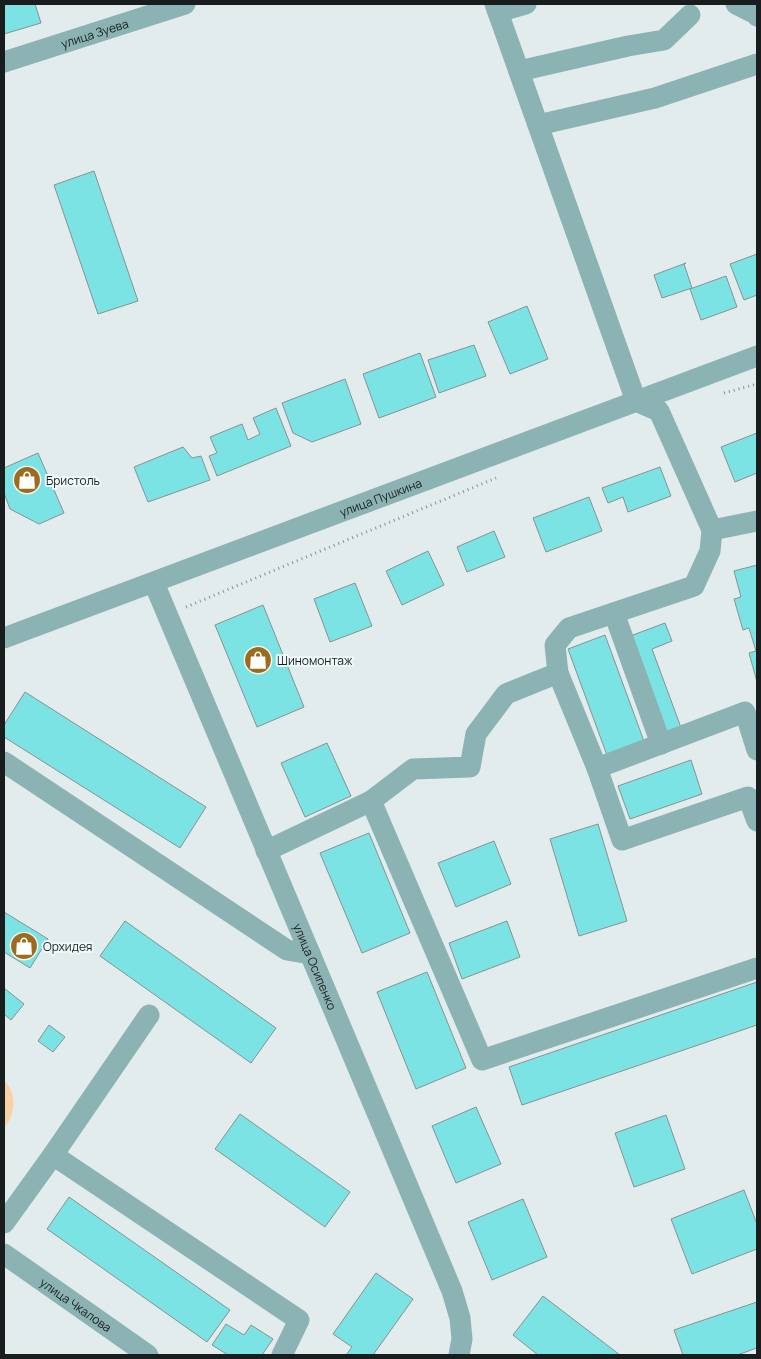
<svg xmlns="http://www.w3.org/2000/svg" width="761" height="1359" font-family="Manrope,sans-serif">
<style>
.green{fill:#f8d2a2}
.building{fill:#7ce3e4;stroke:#889292}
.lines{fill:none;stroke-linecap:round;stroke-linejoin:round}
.path{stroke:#899191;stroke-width:3;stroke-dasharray:1 4;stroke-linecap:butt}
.minor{stroke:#8bb3b3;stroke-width:21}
.labels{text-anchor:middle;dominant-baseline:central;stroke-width:4;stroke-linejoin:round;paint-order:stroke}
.street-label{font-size:12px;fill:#191d1d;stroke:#eff9f9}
.poi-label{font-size:12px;fill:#191d1d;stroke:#eff9f9;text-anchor:start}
</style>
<rect width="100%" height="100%" fill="#e2ecec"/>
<!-- green -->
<path class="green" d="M4,1080C17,1094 16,1114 4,1128Z"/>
<!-- building -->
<g class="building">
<path d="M9,4H35L41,23L4,34V5Z"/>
<path d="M94,171L138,301L98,314L54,185Z"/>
<path d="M757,254V295L744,300L730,264Z"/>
<path d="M686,263L684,264L692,288L662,298L654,275Z"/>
<path d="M726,276L737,307L701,320L690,289Z"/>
<path d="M527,306L548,359L510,374L488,322Z"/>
<path d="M474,345L486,376L439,393L428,360Z"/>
<path d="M420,353L436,397L379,418L363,374Z"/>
<path d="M345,379L361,424L312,442L293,433L282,403Z"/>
<path d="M276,408L291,446L217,476L209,456L217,453L210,437L242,424L248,440L260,434L253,418Z"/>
<path d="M757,433V473L735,482L721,447Z"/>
<path d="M183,447L192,458L201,456L210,480L148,502L134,467Z"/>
<path d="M38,453L64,513L39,524L10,509L4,493V468Z"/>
<path d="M660,467L671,496L628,512L623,497L608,503L602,488Z"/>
<path d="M589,497L602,531L546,552L533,518Z"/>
<path d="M494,531L505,557L467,572L457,547Z"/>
<path d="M428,551L444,585L402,605L386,571Z"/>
<path d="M757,565V682L749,653L756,651L749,628L743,630L734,599L741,597L734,571Z"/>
<path d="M355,583L372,626L330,642L314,599Z"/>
<path d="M263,605L304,707L257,727L215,625Z"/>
<path d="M665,623L672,641L652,649L683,733L661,739L625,638Z"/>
<path d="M605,635L645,744L608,758L568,649Z"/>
<path d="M25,692L206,807L180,848L4,737V725Z"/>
<path d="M327,743L351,796L305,817L281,763Z"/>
<path d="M691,760L702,794L630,819L618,786Z"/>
<path d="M598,824L627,921L579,936L550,839Z"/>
<path d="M369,833L410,933L362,953L320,853Z"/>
<path d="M494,841L511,884L456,907L438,863Z"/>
<path d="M4,912L48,939L30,968L4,952Z"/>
<path d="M125,921L276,1028L251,1063L100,956Z"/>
<path d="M507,921L520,957L462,979L449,943Z"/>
<path d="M427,972L466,1068L416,1089L377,992Z"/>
<path d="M757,982V1025L522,1105L509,1067Z"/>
<path d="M4,988L24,1004L11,1020L4,1014Z"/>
<path d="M49,1025L65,1037L53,1052L38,1041Z"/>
<path d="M476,1107L501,1164L456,1183L432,1126Z"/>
<path d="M240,1114L350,1192L325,1227L215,1149Z"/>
<path d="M666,1115L685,1169L634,1187L615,1133Z"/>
<path d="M744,1190L757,1224V1249L692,1274L671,1219Z"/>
<path d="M69,1197L230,1310L207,1342L47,1229Z"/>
<path d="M523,1199L547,1257L492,1280L468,1222Z"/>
<path d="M376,1273L413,1299L373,1355H346L352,1347L333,1334Z"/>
<path d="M543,1296L620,1355H538L513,1335Z"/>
<path d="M757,1302V1348L737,1355H683L674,1330Z"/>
<path d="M226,1324L244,1335L251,1325L273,1339L262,1355H228L212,1345Z"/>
</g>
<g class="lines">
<!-- path -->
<g class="path">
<path d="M724,393L757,384"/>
<path d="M186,607L496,478"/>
</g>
<!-- minor -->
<g class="minor">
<path d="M736,4L756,14L757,16"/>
<path d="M498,12L526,4"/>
<path id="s1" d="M4,62L185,4"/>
<path d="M519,71L628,46L664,40L690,15"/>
<path d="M538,125L655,98L757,64"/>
<path d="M712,530L757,521"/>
<path id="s2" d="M154,583L452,1291L460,1318L462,1339L459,1355"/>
<path d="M614,613L661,744"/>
<path id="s3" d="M4,638L757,356"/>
<path d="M558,673L597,768"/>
<path d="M757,750L745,712L597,768L622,840L748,797L757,821"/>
<path d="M4,762L287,950L310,954"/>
<path d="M371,801L413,769L470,767L476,734L506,694L558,673L555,645L569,628L694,586L710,551L712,530L659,411L636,401L495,4"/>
<path d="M266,851L371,801L482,1060L757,968"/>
<path d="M53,1155L149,1015"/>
<path d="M4,1223L53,1155L299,1320L282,1355"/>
<path id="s4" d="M4,1254L148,1355"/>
</g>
</g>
<!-- icons -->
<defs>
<g id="shop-disc" transform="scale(1.4375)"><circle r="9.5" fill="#9c6b1e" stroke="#eff9f9"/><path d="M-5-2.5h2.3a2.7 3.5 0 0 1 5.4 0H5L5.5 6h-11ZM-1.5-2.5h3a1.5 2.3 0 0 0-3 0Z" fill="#fff"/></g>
</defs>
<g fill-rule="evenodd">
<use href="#shop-disc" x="27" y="480"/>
<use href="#shop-disc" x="258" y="660"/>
<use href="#shop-disc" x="24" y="946"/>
</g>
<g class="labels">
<!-- street labels -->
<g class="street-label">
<text stroke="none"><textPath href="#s1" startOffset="95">улица Зуева</textPath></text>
<text stroke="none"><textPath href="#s3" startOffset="402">улица Пушкина</textPath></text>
<text stroke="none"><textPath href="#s2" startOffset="416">улица Осипенко</textPath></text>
<text stroke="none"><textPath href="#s4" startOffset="88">улица Чкалова</textPath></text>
</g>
<!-- poi labels -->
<g class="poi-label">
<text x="46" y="480">Бристоль</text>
<text x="277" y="660">Шиномонтаж</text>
<text x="43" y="946">Орхидея</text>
</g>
</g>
<!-- border -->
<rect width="761" height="1359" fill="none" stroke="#191d1d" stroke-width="10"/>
</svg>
